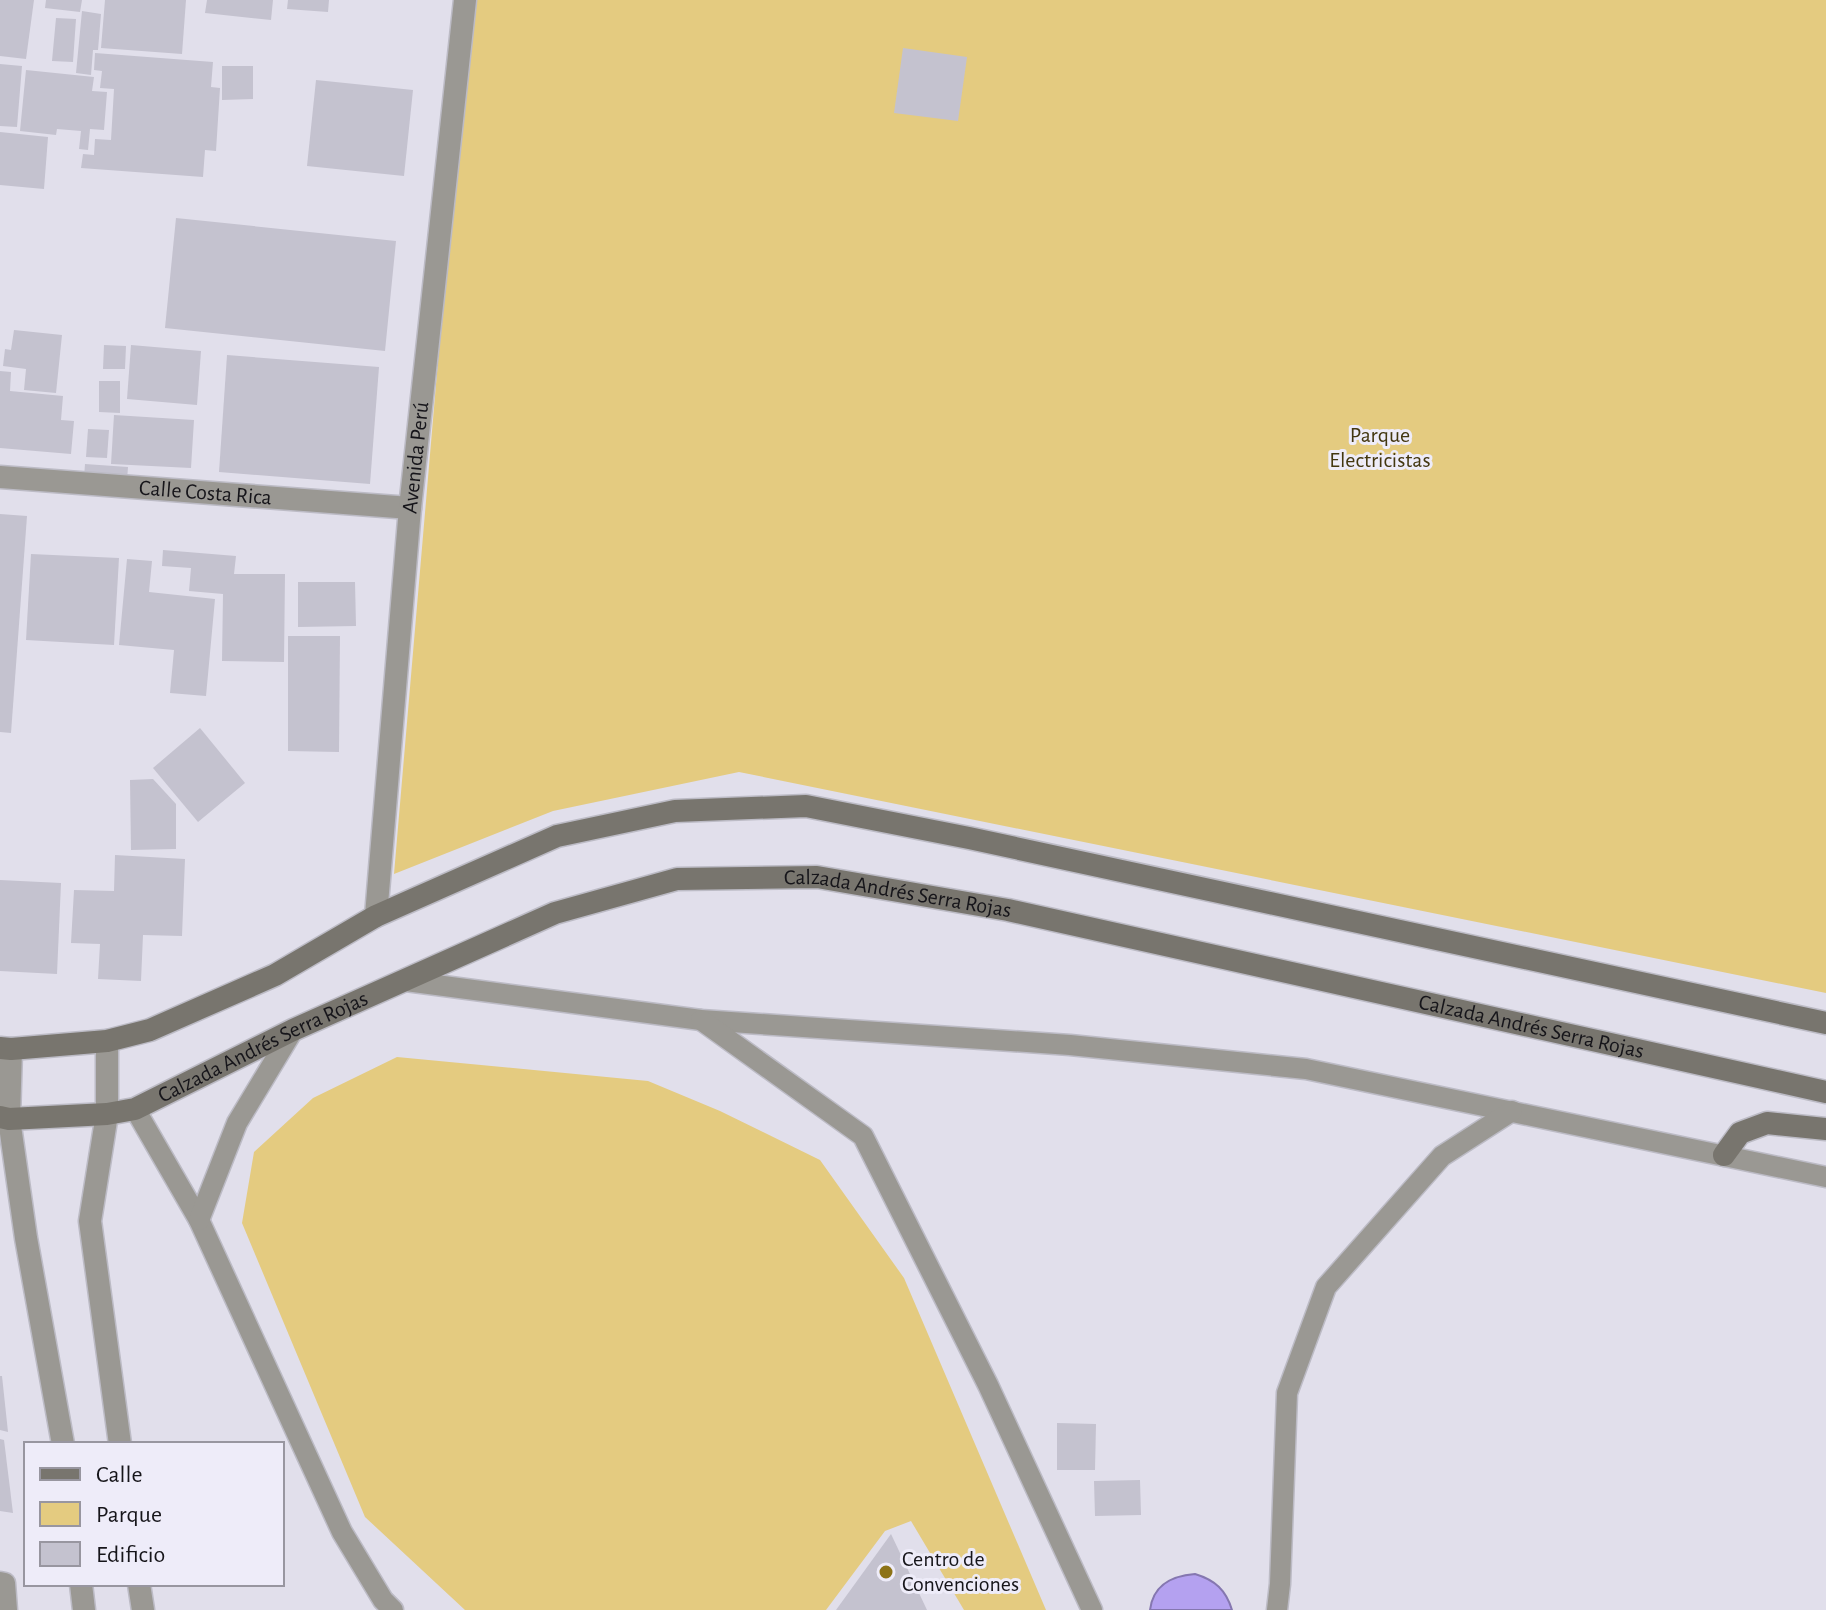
<svg xmlns="http://www.w3.org/2000/svg" width="1826" height="1610" font-family="'Alegreya Sans',sans-serif">
<style>
.green{fill:#e4cb80}
.water{fill:#b4a1f0;stroke:#8577b0;stroke-width:2}
.building{fill:#c4c2cf}
.lines{fill:none;stroke-linecap:round;stroke-linejoin:round}
.service-casing{stroke:#bcbbc5;stroke-width:23}
.minor-casing{stroke:#bcbbc5;stroke-width:25}
.secondary-casing{stroke:#bcbbc5;stroke-width:25}
.service{stroke:#9a9893;stroke-width:20}
.minor{stroke:#9a9893;stroke-width:22}
.secondary{stroke:#78756e;stroke-width:22}
.poi-dot{fill:#8d7317;stroke:#eeecf9;stroke-width:3}
.labels{text-anchor:middle;dominant-baseline:central;stroke-width:6;stroke-linejoin:round;paint-order:stroke}
.park-label{font-size:22px;fill:#433710;stroke:#eeecf9}
.street-label{font-size:22px;fill:#16151a;stroke:#eeecf9}
.poi-label{font-size:22px;fill:#16151a;stroke:#eeecf9;text-anchor:start}
</style>
<rect width="100%" height="100%" fill="#e1dfeb"/>
<!-- green -->
<g class="green">
<path d="M469,0H1826V993L739,772L553,811L394,874Z"/>
<path d="M397,1057L648,1081L720,1111L820,1160L904,1278L1046,1610H964L911,1521L885,1531L826,1610H465L365,1517L242,1223L254,1152L313,1098Z"/>
</g>
<!-- water -->
<path class="water" d="M1195,1574C1215,1580 1226,1590 1232,1610H1150C1153,1585 1171,1576 1195,1574Z"/>
<!-- building -->
<g class="building">
<path d="M0,0H34L26,59L0,56Z"/>
<path d="M46,0H82L80,12L45,8Z"/>
<path d="M105,0H186L182,54L101,48Z"/>
<path d="M207,0H273L271,20L205,13Z"/>
<path d="M288,0H329L328,12L287,9Z"/>
<path d="M82,11L101,14L98,50H93L91,75L76,73Z"/>
<path d="M56,18L76,19L73,62L52,61Z"/>
<path d="M903,48L967,57L958,121L894,113Z"/>
<path d="M95,53L213,62L211,87L220,88L216,151L205,150L203,177L81,168L83,154L94,155L95,139L111,140L114,89L100,88L102,71L94,70Z"/>
<path d="M0,64L22,66L17,127L0,126Z"/>
<path d="M222,66H253V99L222,100Z"/>
<path d="M26,70L94,77L92,91L107,92L104,130L90,129L88,150L79,149L81,131L57,129L56,135L20,131Z"/>
<path d="M316,80L413,90L404,176L307,166Z"/>
<path d="M0,132L48,137L44,189L0,185Z"/>
<path d="M176,218L396,241L385,351L165,328Z"/>
<path d="M14,330L62,335L56,393L24,390L26,369L3,366L5,349L11,350Z"/>
<path d="M104,345L126,346L125,369H103Z"/>
<path d="M131,345L201,351L197,405L127,399Z"/>
<path d="M227,355L379,367L370,484L219,472Z"/>
<path d="M0,371L11,372L10,391L63,396L61,420L74,421L71,454L0,448Z"/>
<path d="M99,381H120V413L99,412Z"/>
<path d="M114,415L194,420L191,468L111,464Z"/>
<path d="M88,429L109,430L107,458L86,457Z"/>
<path d="M85,464L128,467L127,480L84,477Z"/>
<path d="M0,514L27,516L11,733L0,732Z"/>
<path d="M163,550L236,556L234,574H285L284,662L222,661L223,594L189,591L191,568L162,566Z"/>
<path d="M31,554L119,558L114,645L26,640Z"/>
<path d="M127,559L152,561L149,592L215,599L206,696L170,693L174,650L119,645Z"/>
<path d="M298,582H355L356,626L298,627Z"/>
<path d="M288,636H340L339,752L288,751Z"/>
<path d="M200,728L245,783L198,822L153,768Z"/>
<path d="M153,779L176,804V849L131,850L130,780Z"/>
<path d="M115,855L185,859L182,936L143,935L141,981L98,979L100,944L71,943L74,890L114,891Z"/>
<path d="M0,880L61,883L57,974L0,971Z"/>
<path d="M0,1376H2L8,1432L0,1430Z"/>
<path d="M1057,1423L1096,1424L1095,1470H1057Z"/>
<path d="M0,1439L4,1440L13,1513L0,1511Z"/>
<path d="M1140,1480L1141,1515L1095,1516L1094,1481Z"/>
<path d="M891,1534L927,1610H836Z"/>
</g>
<g class="lines">
<!-- service casing -->
<g class="service-casing">
<g id="service">
<path d="M406,981L701,1020L1070,1045L1306,1069L1826,1177"/>
<path d="M701,1020L863,1136L988,1385L1092,1610"/>
<path d="M135,1109L199,1220L342,1532L383,1600L393,1610"/>
<path d="M199,1220L237,1123L293,1030"/>
<path d="M0,1582L5,1583L7,1610"/>
<path d="M1277,1610L1280,1584L1287,1393L1326,1287L1442,1156L1512,1111"/>
</g>
</g>
<!-- minor casing -->
<g class="minor-casing">
<g id="minor">
<path id="s1" d="M0,477L410,508"/>
<path id="s2" d="M376,916L410,508L465,0"/>
<path d="M107,1041V1114L90,1221L120,1444"/>
<path d="M11,1049L9,1119L26,1238L63,1444"/>
<path d="M81,1584L84,1610"/>
<path d="M139,1584L143,1610"/>
</g>
</g>
<!-- secondary casing -->
<g class="secondary-casing">
<g id="secondary">
<path d="M0,1048L11,1049L107,1041L150,1030L275,975L376,916L557,836L675,811L806,806L969,838L1826,1023"/>
<path id="s3" d="M0,1117L9,1119L107,1114L135,1109L293,1030L555,913L677,879L817,877L1008,910L1826,1092"/>
<path d="M1724,1155L1740,1133L1767,1123L1826,1129"/>
</g>
</g>
<!-- service -->
<use href="#service" class="service"/>
<!-- minor -->
<use href="#minor" class="minor"/>
<!-- secondary -->
<use href="#secondary" class="secondary"/>
</g>
<!-- markers -->
<circle class="poi-dot" cx="886" cy="1572" r="8"/>
<g class="labels">
<!-- park labels -->
<g class="park-label">
<text x="1380" y="435">Parque<tspan x="1380" dy="25">Electricistas</tspan></text>
</g>
<!-- street labels -->
<g class="street-label">
<text stroke="none"><textPath href="#s2" startOffset="460">Avenida Perú</textPath></text>
<text stroke="none"><textPath href="#s1" startOffset="206">Calle Costa Rica</textPath></text>
<text stroke="none"><textPath href="#s3" startOffset="948">Calzada Andrés Serra Rojas</textPath></text>
<text stroke="none"><textPath href="#s3" startOffset="1596">Calzada Andrés Serra Rojas</textPath></text>
<text stroke="none"><textPath href="#s3" startOffset="278">Calzada Andrés Serra Rojas</textPath></text>
</g>
<!-- poi labels -->
<g class="poi-label">
<text x="902" y="1559">Centro de<tspan x="902" dy="25">Convenciones</tspan></text>
</g>
</g>
<!-- legend -->
<rect x="24" y="1442" width="260" height="144" fill="#eeecf9" stroke="#9896a0" stroke-width="2"/>
<rect x="40" y="1468" width="40" height="12" fill="#78756e" stroke="#9896a0" stroke-width="2"/>
<text x="96" y="1482" font-size="24" fill="#16151a">Calle</text>
<rect x="40" y="1502" width="40" height="24" fill="#e4cb80" stroke="#9896a0" stroke-width="2"/>
<text x="96" y="1522" font-size="24" fill="#16151a">Parque</text>
<rect x="40" y="1542" width="40" height="24" fill="#c4c2cf" stroke="#9896a0" stroke-width="2"/>
<text x="96" y="1562" font-size="24" fill="#16151a">Edificio</text>
</svg>
